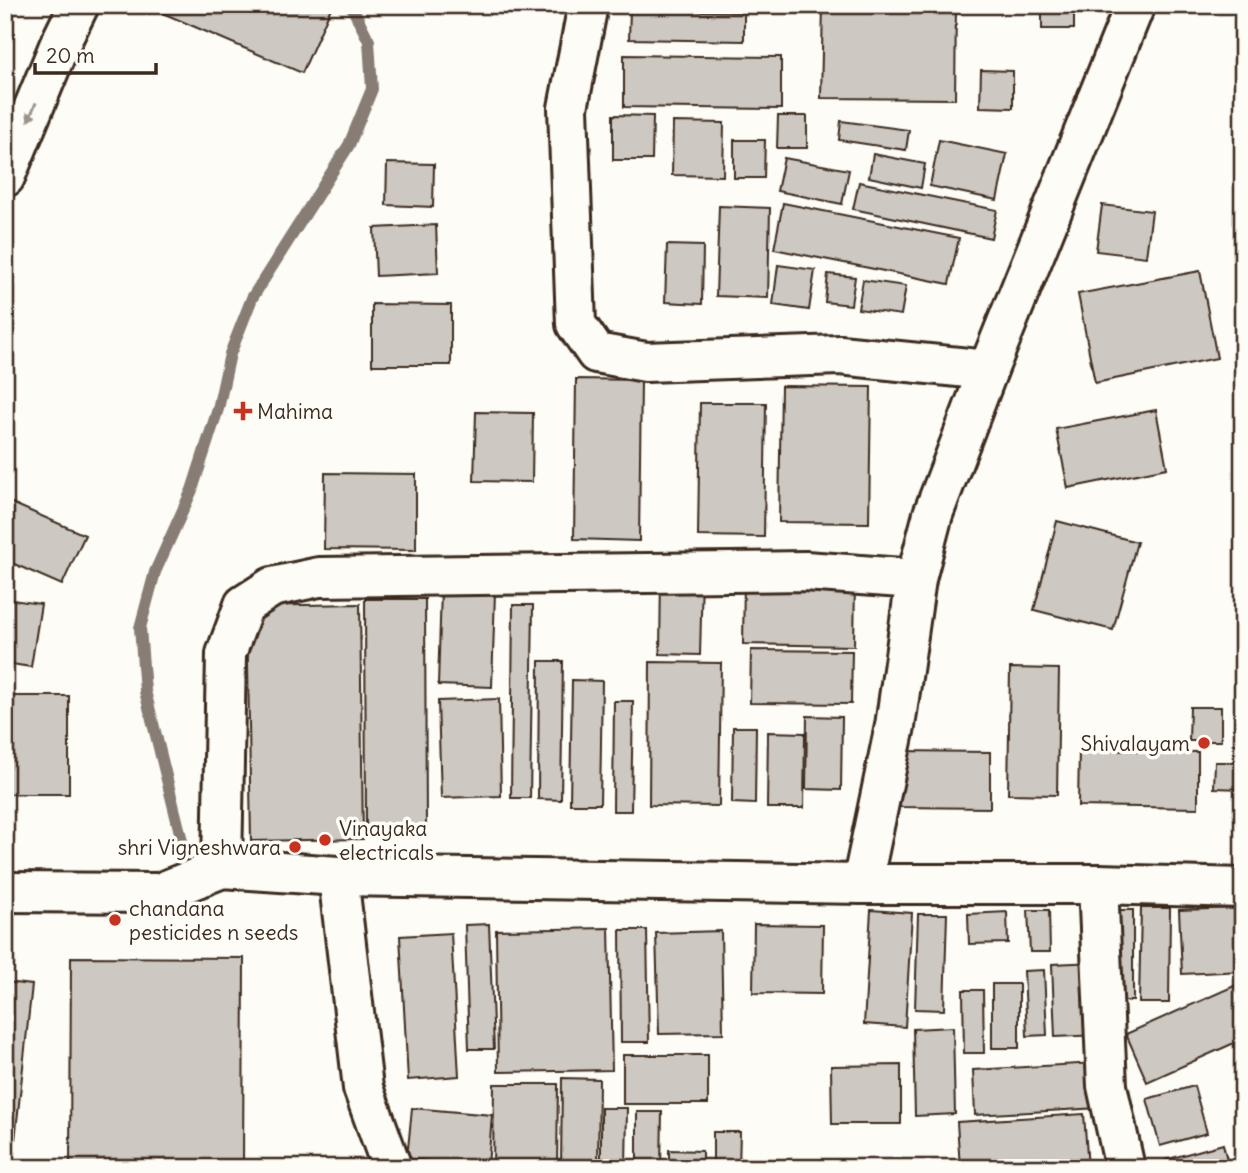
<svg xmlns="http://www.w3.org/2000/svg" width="1248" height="1173" font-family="Delius,sans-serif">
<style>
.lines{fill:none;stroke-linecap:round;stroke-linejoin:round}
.stream{stroke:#887d74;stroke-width:12}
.building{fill:#cdc8c2;stroke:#3b2a1e;stroke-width:2}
.minor-casing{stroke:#3b2a1e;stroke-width:44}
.primary-casing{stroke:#3b2a1e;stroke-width:44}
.minor{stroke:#fdfcf7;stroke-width:38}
.primary{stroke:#fdfcf7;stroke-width:38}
.oneway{fill:#9c938a}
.poi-dot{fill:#c8321e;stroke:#fdfcf7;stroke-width:2.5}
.labels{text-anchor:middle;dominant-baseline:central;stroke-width:7;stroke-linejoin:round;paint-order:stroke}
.poi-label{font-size:21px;fill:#3b2a1e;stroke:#fdfcf7;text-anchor:start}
</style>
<rect width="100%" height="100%" fill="#fdfcf7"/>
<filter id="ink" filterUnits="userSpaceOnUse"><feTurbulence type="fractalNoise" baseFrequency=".0143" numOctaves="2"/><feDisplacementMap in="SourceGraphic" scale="14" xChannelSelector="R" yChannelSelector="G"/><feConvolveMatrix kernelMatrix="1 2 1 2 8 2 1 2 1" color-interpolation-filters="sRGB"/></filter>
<g filter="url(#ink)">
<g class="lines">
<!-- stream -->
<path class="stream" d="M189,869L145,691L140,628L155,572L192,490L218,409L230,354L252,298L349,145L372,89L369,41L351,5"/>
</g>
<!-- building -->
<g class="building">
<path d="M144,5H325L331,8L302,73Z"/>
<path d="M648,5H750V9L648,8Z"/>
<path d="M823,5H956L955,99L821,98Z"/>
<rect x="1042" y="5" width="32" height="24"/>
<path d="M630,10L744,12V41L629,39Z"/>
<path d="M624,55L781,57V109L624,107Z"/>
<path d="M981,70L1013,71V108L980,107Z"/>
<path d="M613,115L653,116L652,160H613Z"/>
<path d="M778,116H807V148H777Z"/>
<path d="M841,121L909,130L906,150L839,140Z"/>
<path d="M673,122L724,123L723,176L672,175Z"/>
<path d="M734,140H765L764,178H734Z"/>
<path d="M939,140L1007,154L997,200L930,186Z"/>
<path d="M873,154L925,164L921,188L869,177Z"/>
<path d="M784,158L849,170L842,204L777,191Z"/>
<path d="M387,163L434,164L433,207L386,205Z"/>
<path d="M859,182L997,210L991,238L853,209Z"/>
<path d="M783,203L959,238L949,284L774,249Z"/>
<path d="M1102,205L1152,211L1146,257L1096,251Z"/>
<path d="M719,206L770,208L768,298L716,296Z"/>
<path d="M436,225L438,273L376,276L374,228Z"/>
<path d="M667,245L703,246L702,304L665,302Z"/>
<path d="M778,265L815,270L809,310L773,305Z"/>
<path d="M1200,271L1217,358L1095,383L1078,294Z"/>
<path d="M828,274L855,277L851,305L825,302Z"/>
<path d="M863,280L906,286L901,315L858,309Z"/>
<path d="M372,304L451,305V365H372Z"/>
<path d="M576,379L641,380L639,541L574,539Z"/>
<path d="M781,386L871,387L869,523L779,522Z"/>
<path d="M700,403H766L764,537L698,536Z"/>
<path d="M1156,410L1167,468L1068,488L1056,429Z"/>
<path d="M476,412L533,413L532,482L474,481Z"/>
<path d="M325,473L416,474V550L324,549Z"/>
<path d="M5,500L85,535L62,585L5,560Z"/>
<path d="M1057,521L1137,542L1113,630L1034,610Z"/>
<path d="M661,574L702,575L700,655L660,654Z"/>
<path d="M744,580L855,581L854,646L743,644Z"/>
<path d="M441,590L495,592L492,687L438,685Z"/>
<path d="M5,599L41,604L31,667L5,663Z"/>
<path d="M365,599H425L426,826H366Z"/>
<path d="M360,604L363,839L251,841L247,606Z"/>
<path d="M513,605H533L530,798H511Z"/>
<path d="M751,650L852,651L851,704L750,703Z"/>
<path d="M539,661H563L561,800L538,799Z"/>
<path d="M650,662L721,663L719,806L649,805Z"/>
<path d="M1010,668L1059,669L1057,795L1008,794Z"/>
<path d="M572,680L602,681L600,804H570Z"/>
<rect x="5" y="696" width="64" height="98"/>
<path d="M499,699L501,796L441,798L438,701Z"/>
<path d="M614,701H633L631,811H613Z"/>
<path d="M1190,707H1221V741H1189Z"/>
<path d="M807,716L842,717L841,790L806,789Z"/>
<path d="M733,727H756L755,804L732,803Z"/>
<path d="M768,732L805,733L804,808H767Z"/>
<path d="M1079,750L1198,752V808L1078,806Z"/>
<path d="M899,751L990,752V808L898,807Z"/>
<path d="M1215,762H1243V789L1214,788Z"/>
<path d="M1141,908H1170L1169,1003H1139Z"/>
<path d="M1242,908L1243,971L1182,974L1179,910Z"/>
<path d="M871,910L912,913L905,1027L864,1024Z"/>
<path d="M1028,910H1049L1050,952H1030Z"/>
<rect x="1107" y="910" width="26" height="91"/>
<path d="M1007,912L1008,943L969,944L968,914Z"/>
<path d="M918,914H947L944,1010L915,1009Z"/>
<path d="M489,924L494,1049H469L465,925Z"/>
<path d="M754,924L823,925L822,994L753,993Z"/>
<path d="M609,928L612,1070L498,1072L496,930Z"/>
<path d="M620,930H647L649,1042H621Z"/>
<path d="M721,931L723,1033L659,1034L656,933Z"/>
<path d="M451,933L459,1076L408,1080L400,936Z"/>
<path d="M71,957L244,958L243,1168H70Z"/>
<path d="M1097,962L1100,1035L1055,1037L1052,964Z"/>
<path d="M1044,970L1047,1035L1027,1036L1024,971Z"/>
<path d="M5,982L32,985L14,1149H5Z"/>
<path d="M1243,982V1039L1147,1082L1126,1034Z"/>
<rect x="992" y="984" width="27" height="64"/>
<path d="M963,990H983L984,1053H964Z"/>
<path d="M953,1027L955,1114L915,1116L913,1029Z"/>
<rect x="623" y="1055" width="85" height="49"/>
<path d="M1096,1063L1099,1108L975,1115L973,1070Z"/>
<path d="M901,1065V1124H832L831,1066Z"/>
<path d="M562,1078L599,1079L598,1168H561Z"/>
<path d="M494,1084H558L557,1168H493Z"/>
<path d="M1194,1086L1207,1133L1160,1146L1147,1099Z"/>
<path d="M412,1108L492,1115L488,1166L407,1159Z"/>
<path d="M601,1108H627L626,1168H601Z"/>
<path d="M637,1112H662L661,1168H637Z"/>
<path d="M1084,1114L1088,1168H960L957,1122Z"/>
<path d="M713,1132H740L739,1168H713Z"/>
<path d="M1223,1144L1229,1168H1167L1165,1160Z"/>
<path d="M669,1150L702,1151V1168H669Z"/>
<path d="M837,1160L874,1168H836Z"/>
</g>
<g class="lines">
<!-- minor casing -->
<g class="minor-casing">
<g id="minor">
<path d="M588,5L568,108L576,324L596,353L646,362L840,355L988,370"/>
<path d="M222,868L226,654L244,605L272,587L319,577L805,571L916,579"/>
<path d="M338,876L363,1088L392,1168"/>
<path d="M862,884L895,726L916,579L933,514L988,370L1135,5"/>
<path d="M1098,884L1107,1086L1125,1168"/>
<path d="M5,892L159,893L222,868L338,876L862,884H1098L1243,888"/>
</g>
</g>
<!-- primary casing -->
<g class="primary-casing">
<path id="primary" d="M5,177L59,46L79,5"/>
</g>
<!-- minor -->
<use href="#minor" class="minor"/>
<!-- primary -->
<use href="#primary" class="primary"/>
</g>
<!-- one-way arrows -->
<defs><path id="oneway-solid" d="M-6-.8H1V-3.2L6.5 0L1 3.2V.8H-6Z" transform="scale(1.75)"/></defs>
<use class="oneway" href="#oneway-solid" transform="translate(32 112) rotate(113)"/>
</g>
<!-- markers -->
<g class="poi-dot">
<path d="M239.5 400.5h7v7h7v7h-7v7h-7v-7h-7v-7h7z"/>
<circle cx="1204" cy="743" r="7"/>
<circle cx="325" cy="840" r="7"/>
<circle cx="295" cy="847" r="7"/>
<circle cx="115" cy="920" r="7"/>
</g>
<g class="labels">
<!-- poi labels -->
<g class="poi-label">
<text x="257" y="411">Mahima</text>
<text x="1190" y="743" text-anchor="end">Shivalayam</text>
<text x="339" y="828">Vinayaka<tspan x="339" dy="24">electricals</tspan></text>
<text x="281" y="847" text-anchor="end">shri Vigneshwara</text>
<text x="129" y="908">chandana<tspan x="129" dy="24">pesticides n seeds</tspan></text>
</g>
</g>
<!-- margin -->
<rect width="1248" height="1173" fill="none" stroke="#fdfcf7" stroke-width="28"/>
<rect x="14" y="14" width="1220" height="1145" fill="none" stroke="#3b2a1e" stroke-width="2.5" filter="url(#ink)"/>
<!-- scale -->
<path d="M35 63v10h121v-10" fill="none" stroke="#3b2a1e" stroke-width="3.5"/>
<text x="46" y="63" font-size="21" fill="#3b2a1e" stroke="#fdfcf7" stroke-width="5" paint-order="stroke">20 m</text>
</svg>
